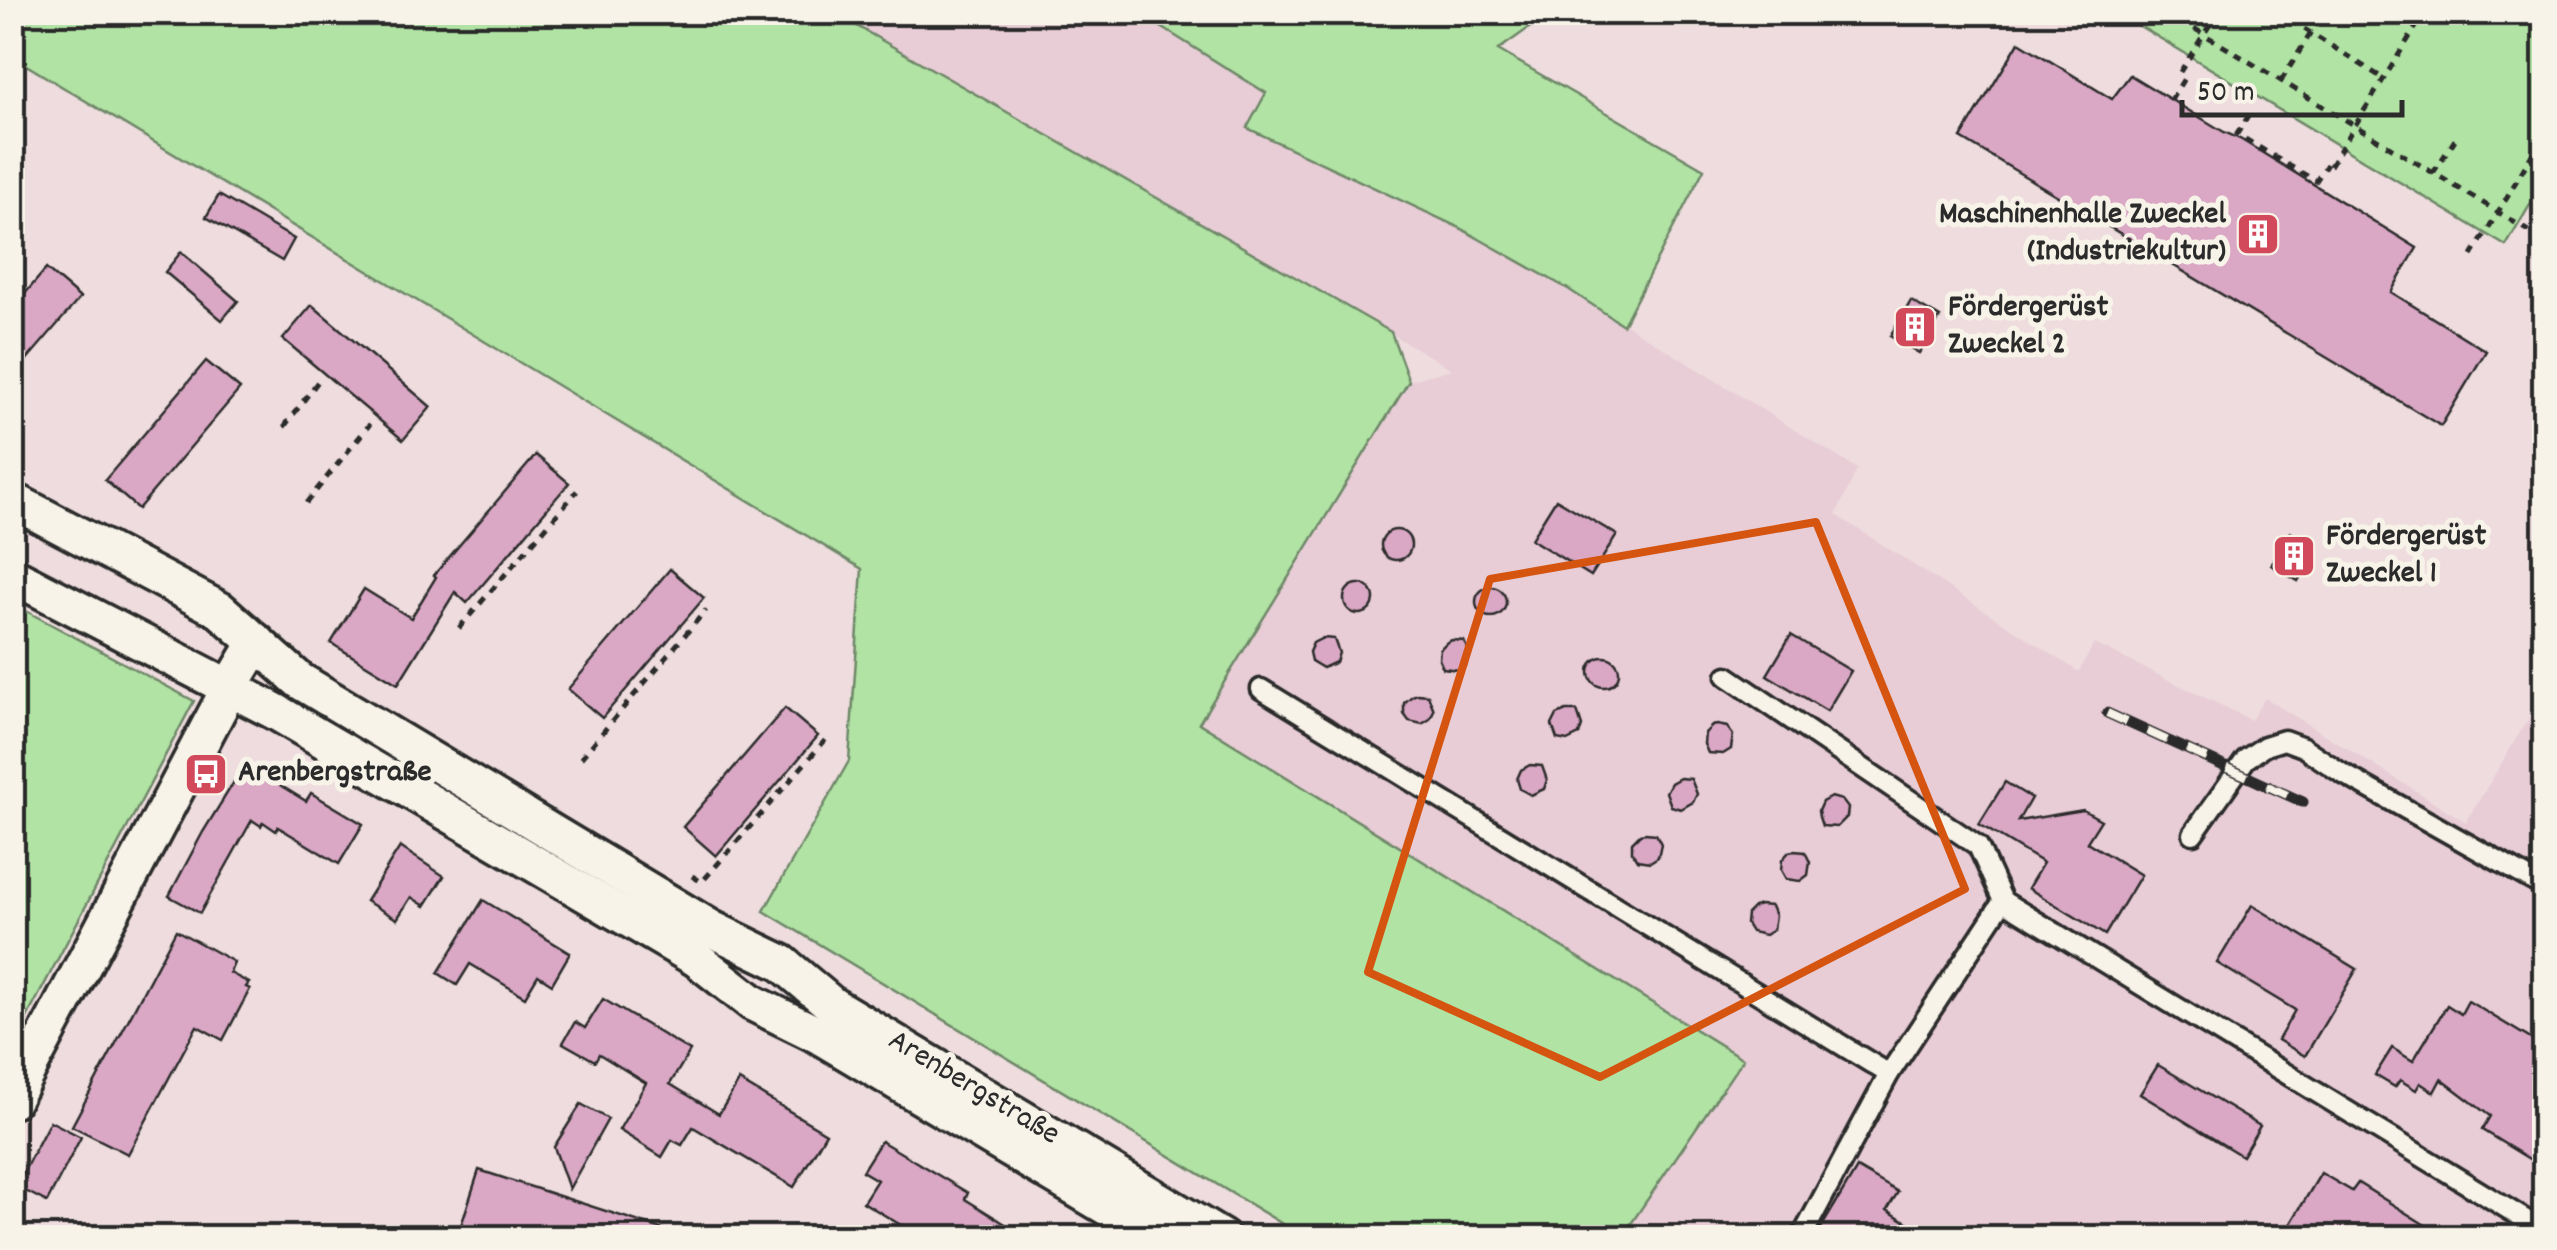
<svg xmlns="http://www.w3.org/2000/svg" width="2557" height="1250" font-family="Dekko,sans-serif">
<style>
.built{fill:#e8ccd6}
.green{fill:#b1e3a4;stroke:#6e8768;stroke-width:2.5}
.building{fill:#daa8c5;stroke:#2b2b2b;stroke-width:2.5}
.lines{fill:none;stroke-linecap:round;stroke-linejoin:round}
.service-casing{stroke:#2b2b2b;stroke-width:25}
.minor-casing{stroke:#2b2b2b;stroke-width:42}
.path{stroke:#2b2b2b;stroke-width:5;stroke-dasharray:8 8;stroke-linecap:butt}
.service{stroke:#f7f3e8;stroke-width:18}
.minor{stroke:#f7f3e8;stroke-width:35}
.rail-casing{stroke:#2b2b2b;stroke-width:11}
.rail{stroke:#f7f3e8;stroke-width:8;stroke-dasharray:22;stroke-linecap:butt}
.marked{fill:none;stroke:#d5540f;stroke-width:8;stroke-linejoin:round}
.labels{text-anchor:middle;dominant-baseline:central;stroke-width:10;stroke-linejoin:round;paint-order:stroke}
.poi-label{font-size:32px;font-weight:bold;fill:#2b2b2b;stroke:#f7f3e8;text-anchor:start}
.street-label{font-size:32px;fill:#2b2b2b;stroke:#f7f3e8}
</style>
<rect width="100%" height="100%" fill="#eedcde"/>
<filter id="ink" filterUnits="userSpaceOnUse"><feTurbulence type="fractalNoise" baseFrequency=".01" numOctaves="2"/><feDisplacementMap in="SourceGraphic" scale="20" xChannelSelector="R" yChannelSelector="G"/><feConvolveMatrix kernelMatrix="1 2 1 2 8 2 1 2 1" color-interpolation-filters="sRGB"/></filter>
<g filter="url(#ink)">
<!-- built -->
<path class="built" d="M834,13H1139L1267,93L1248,128L1458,227L1569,289L1857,469L1836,515L2079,672L2094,644L2251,720L2265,698L2466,822L2544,693V1237H1622L1742,1059L1199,723L1409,381L1452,369Z"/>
<!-- green -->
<g class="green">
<path d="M12,13H834L1391,332L1409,381L1199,723L1743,1059L1622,1237H1304L764,911L849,761L862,569L13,57Z"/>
<path d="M1139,13H1550L1498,50L1704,169L1623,325L1568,289L1458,227L1247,128L1266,93Z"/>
<path d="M2118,13H2544V181L2506,246Z"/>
<path d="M13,604L194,701L13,1044V603Z"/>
</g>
<!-- building -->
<g class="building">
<path d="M2019,42L2112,99L2130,75L2224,132L2240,139L2417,248L2391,292L2486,351L2441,426L1961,138Z"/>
<path d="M219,195L294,239L282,261L206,217Z"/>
<path d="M181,252L238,301L222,320L165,272Z"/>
<path d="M46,269L80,298L12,377V309Z"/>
<path d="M1911,301L1940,318L1919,353L1890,336Z"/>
<path d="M312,305L431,407L403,440L283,339Z"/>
<path d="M206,361L240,389L138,509L105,480Z"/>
<path d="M536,455L569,483L467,603L455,592L398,684L331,643L364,589L411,618L436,577L434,575Z"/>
<path d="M1556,499L1617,535L1591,576L1531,539Z"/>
<circle cx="1396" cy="545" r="15"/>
<path d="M2290,532L2317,548L2298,581L2271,565Z"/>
<path d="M670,569L704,598L602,718L568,689Z"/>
<circle cx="1359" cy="599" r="15"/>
<circle cx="1491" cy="602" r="15"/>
<path d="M1791,635L1851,671L1827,711L1767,675Z"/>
<path d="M1323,638L1334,639L1339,653L1336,662L1323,668L1311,661L1309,652L1313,643Z"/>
<path d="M1452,640L1464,641L1468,651L1466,665L1458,670L1443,668L1439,659L1440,649L1447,642Z"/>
<circle cx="1604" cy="672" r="15"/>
<path d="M1417,694L1428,695L1434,710L1430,719L1422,724L1409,721L1404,714V703L1412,696Z"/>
<path d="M785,708L818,736L716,856L683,827Z"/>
<path d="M1566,711H1577L1582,726L1579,735L1567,741L1557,739L1552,725L1557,715Z"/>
<path d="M1717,725L1727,727L1733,735L1731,749L1723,754L1708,753L1704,744L1705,733L1712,726Z"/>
<path d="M245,764L306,801L311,793L363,824L339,864L278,827L276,831L263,822L261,826L252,820L200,913L169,896L203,832Z"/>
<path d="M1530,765L1542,766L1547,780L1544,789L1531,795L1520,789L1517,779L1521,770Z"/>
<path d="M1680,778L1691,779L1697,794L1693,802L1681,809L1671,806L1666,792L1671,783Z"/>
<path d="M2005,782L2031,798L2018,821L2083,810L2101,820L2087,842L2141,875L2105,935L2028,888L2043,863L1979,824Z"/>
<path d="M1831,797L1842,800L1848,808L1847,817L1837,827L1822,826L1819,817L1818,811L1822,802Z"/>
<path d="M1645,833L1656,834L1661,844L1658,857L1650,862L1637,860L1632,852V842L1640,834Z"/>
<path d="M400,847L444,876L425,906L411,897L397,919L366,901Z"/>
<path d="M1794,851L1805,852L1810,862L1808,875L1800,881L1786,879L1781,870L1782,860L1789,852Z"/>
<path d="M483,900L570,953L552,984L538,975L525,997L470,964L457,985L438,973Z"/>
<path d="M1759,905L1771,906L1775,916L1773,930L1765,935L1751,932L1746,924L1747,914L1754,907Z"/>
<path d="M2252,905L2357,969L2305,1056L2278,1040L2295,1010L2217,963Z"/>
<path d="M176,930L234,962L230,973L249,983L246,987L250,989L223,1040L197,1026L128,1154L72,1126Z"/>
<path d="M603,999L690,1051L670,1084L719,1114L739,1081L826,1133L794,1187L693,1127L682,1145L672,1140L662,1157L619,1130L646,1083L599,1054L595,1061L563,1043L575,1022L585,1028Z"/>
<path d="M2468,1001L2544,1047V1064L2533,1082L2544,1089V1168L2482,1130L2490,1116L2441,1079L2434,1092L2420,1083L2416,1090L2400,1080L2395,1087L2375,1075L2392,1048L2413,1061L2447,1005L2461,1014Z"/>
<path d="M2158,1065L2260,1126L2242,1156L2140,1094Z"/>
<path d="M581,1104L608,1119L569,1189L554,1147Z"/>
<path d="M50,1121L81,1137L47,1202L16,1186Z"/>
<path d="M881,1141L968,1193L965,1199L1028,1238H922L863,1202L877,1180L862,1171Z"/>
<path d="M1857,1168L1898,1192L1887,1210L1933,1238H1815Z"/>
<path d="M479,1170L671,1232L670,1238H457Z"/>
<path d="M2321,1173L2352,1191L2358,1183L2446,1238H2282Z"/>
</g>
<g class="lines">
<!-- service casing -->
<g class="service-casing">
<g id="service">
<path d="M1727,676L1978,846L2003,901L2544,1231"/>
<path d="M1261,689L1889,1074"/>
<path d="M2193,834L2246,759L2265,746L2284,740L2303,747L2340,772L2544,887"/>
<path d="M1801,1238L1889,1074L2003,901"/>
</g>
</g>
<!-- minor casing -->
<g class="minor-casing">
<g id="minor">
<path d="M12,500L220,610L300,681L712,929L782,963L832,1005L1222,1238"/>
<path d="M12,575L276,712L697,959L753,1003L818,1035L1159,1238"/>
<path d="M12,1100L229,689L257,642"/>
</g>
</g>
<!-- path -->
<g class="path">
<path d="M2167,12L2498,212L2544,134"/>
<path d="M2277,12L2384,79"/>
<path d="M2180,72L2218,12"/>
<path d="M2281,81L2324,12"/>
<path d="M2171,100L2186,75"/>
<path d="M2249,115L2237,134L2275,157"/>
<path d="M2274,161L2276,158L2316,181L2327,164"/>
<path d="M2330,166L2425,12"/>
<path d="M2433,173L2456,138"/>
<path d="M2472,256L2498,212L2544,241"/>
<path d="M284,427L319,380"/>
<path d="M306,503L370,424"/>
<path d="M459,628L577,491"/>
<path d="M581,758L706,610"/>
<path d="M692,876L702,882L827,738"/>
</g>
<!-- service -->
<use href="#service" class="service"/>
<!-- minor -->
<use href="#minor" class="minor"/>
<!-- rail casing -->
<g class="rail-casing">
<path id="rail" d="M2107,713L2303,802"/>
</g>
<!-- rail -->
<use href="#rail" class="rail"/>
</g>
</g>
<!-- marked area -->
<path class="marked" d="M1816,522L1965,889L1600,1077L1368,972L1490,579Z"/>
<!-- icons -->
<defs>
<g id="building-square" transform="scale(2.25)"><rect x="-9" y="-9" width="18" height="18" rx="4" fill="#d1495b" stroke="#f7f3e8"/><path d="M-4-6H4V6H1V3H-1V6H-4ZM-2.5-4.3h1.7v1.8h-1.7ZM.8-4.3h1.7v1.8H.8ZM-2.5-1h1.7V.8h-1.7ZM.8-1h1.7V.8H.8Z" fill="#fff"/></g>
<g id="bus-square" transform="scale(2.25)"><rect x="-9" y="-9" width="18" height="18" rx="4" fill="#d1495b" stroke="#f7f3e8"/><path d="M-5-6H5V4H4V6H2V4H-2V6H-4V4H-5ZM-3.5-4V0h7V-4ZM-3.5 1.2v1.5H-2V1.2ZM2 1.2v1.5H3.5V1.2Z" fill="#fff"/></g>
</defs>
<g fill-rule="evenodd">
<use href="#building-square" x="2258" y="234"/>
<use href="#building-square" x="1915" y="327"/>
<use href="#building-square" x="2294" y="556"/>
<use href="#bus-square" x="206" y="774"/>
</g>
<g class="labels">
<!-- poi labels -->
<g class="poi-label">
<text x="2226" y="216" text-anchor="end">Maschinenhalle Zweckel<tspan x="2226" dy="37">(Industriekultur)</tspan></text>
<text x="1948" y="309">Fördergerüst<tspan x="1948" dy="37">Zweckel 2</tspan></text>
<text x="2326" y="538">Fördergerüst<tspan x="2326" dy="37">Zweckel 1</tspan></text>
<text x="238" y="774">Arenbergstraße</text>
</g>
<!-- street labels -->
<g class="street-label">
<text transform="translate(973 1089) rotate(31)">Arenbergstraße</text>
</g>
</g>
<!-- margin -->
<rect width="2557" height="1250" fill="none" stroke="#f7f3e8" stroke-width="50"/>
<rect x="25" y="25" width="2507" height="1200" fill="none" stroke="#2b2b2b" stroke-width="4" filter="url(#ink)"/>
<!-- scale -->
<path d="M2182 100v15h220v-15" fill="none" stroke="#2b2b2b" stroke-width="5"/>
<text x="2197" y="100" font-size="30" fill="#2b2b2b" stroke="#f7f3e8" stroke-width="8" paint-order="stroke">50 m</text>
</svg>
